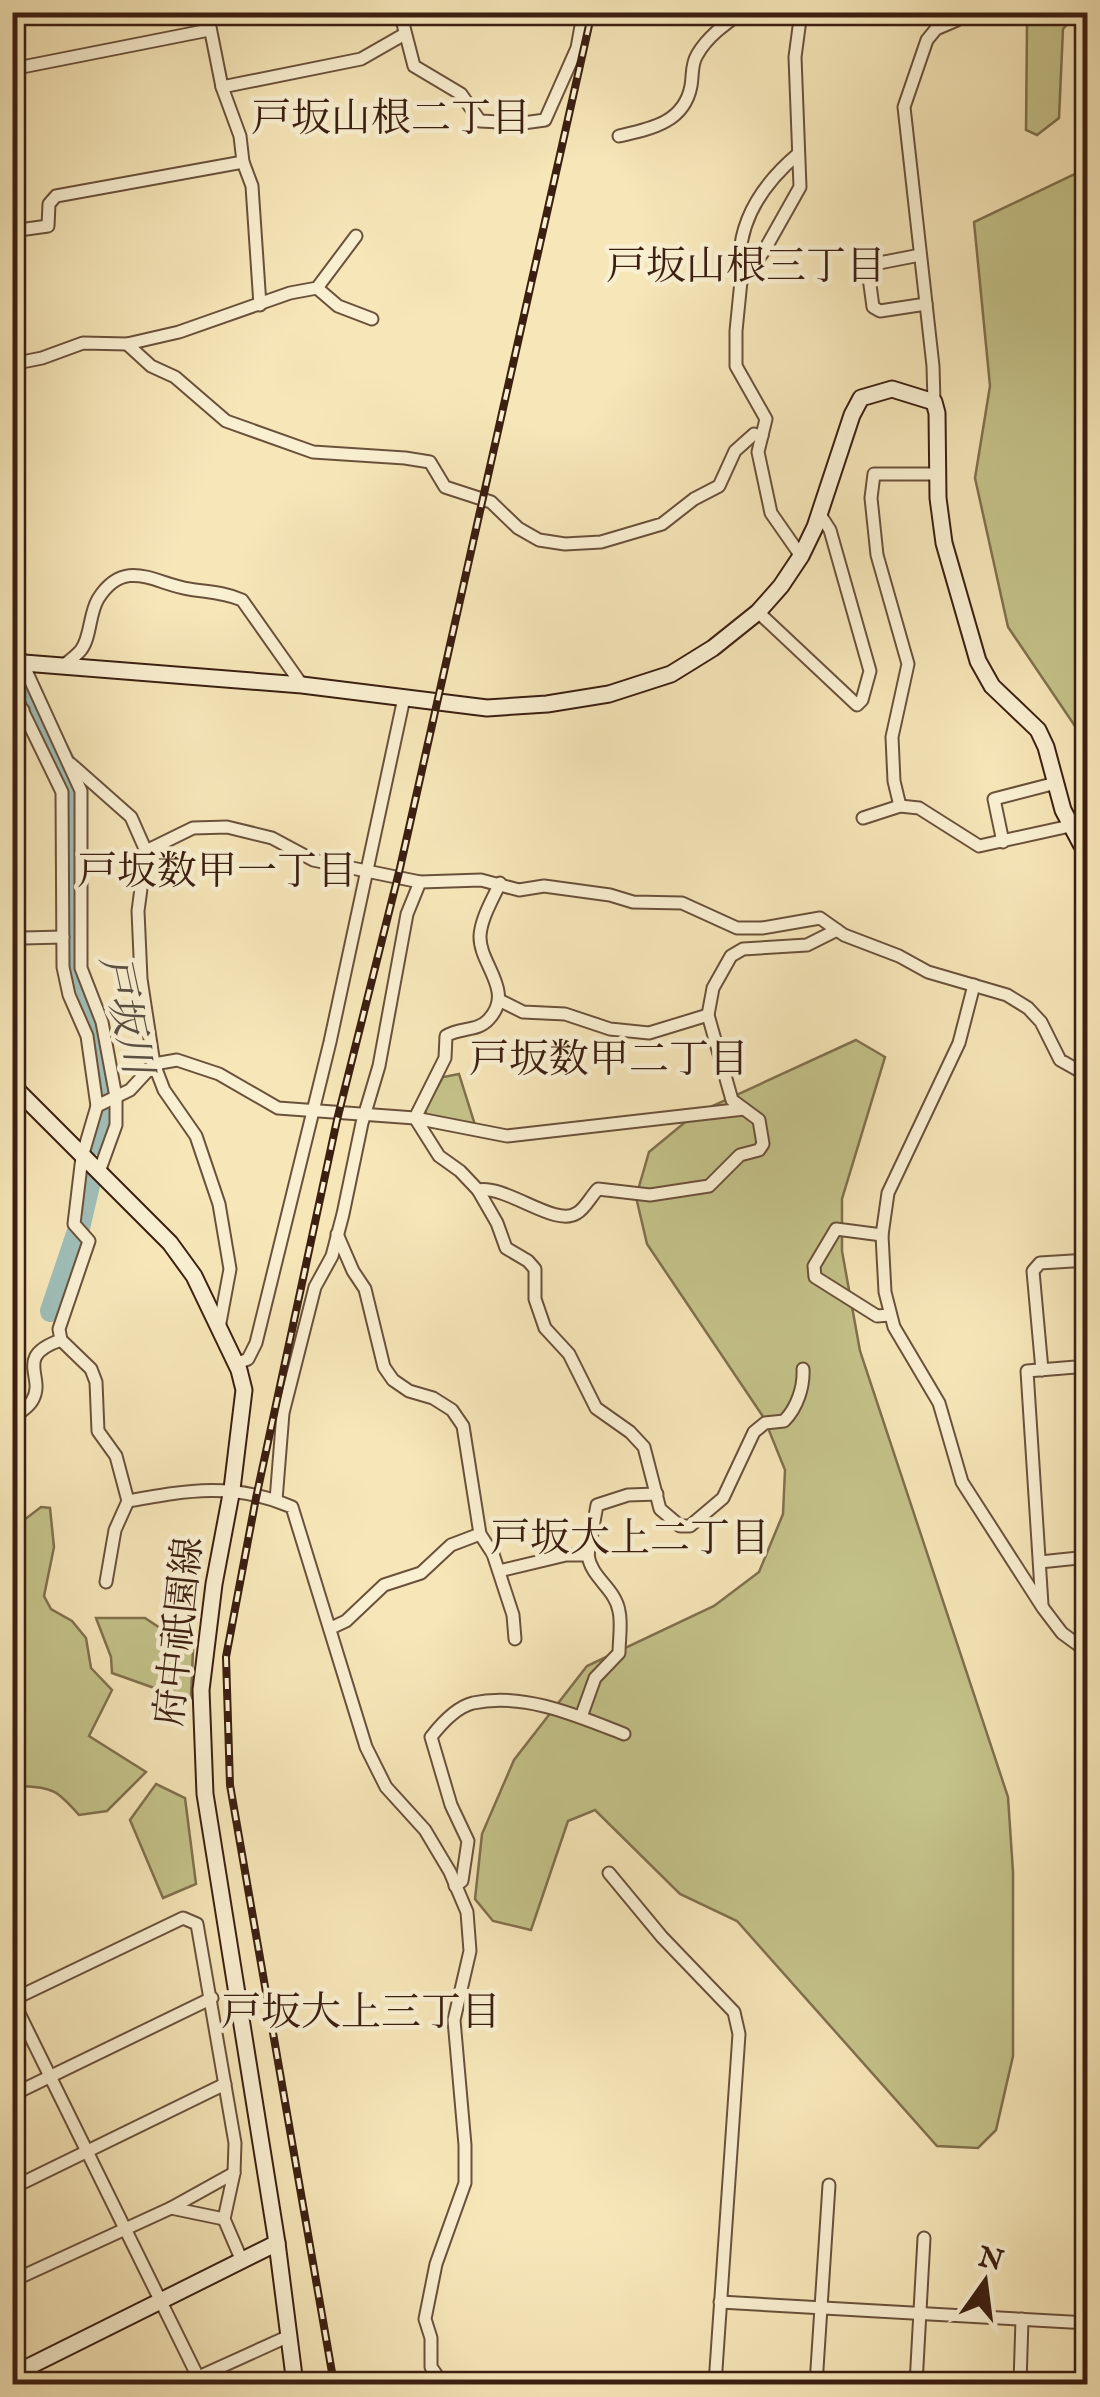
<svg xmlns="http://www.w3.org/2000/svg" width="1100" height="2397" font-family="'IM FELL English','Noto Serif JP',serif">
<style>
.green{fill:#c4c289;stroke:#80704d;stroke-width:2.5}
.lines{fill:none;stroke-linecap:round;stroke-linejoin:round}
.river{stroke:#9fbeb7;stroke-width:22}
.street-casing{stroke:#6a513b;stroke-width:15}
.secondary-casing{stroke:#3b1f11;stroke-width:19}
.street{stroke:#f9efd1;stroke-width:11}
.secondary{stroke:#f9efd1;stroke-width:15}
.rail-casing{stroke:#3b1f11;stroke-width:8}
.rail{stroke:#f9efd1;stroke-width:4;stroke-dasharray:11;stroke-linecap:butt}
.labels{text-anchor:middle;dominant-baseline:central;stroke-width:9;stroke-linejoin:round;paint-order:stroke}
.street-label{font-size:38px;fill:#3b1f11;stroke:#f9efd1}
.neighbourhood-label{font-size:40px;fill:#3b1f11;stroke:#f9efd1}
.water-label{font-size:40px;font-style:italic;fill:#594f43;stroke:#f9efd1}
</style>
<rect width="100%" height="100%" fill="#f6e6b8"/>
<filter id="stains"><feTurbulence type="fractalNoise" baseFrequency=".002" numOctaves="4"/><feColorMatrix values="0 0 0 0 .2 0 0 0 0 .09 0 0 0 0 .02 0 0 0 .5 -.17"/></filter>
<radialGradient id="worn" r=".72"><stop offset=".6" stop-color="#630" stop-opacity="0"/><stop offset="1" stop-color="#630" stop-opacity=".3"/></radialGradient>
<!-- green -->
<g class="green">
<path d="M1042,13H1077L1063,29L1059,118L1037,135L1026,130L1027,25L1044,18Z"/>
<path d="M1087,70V744L1008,627L975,478L990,386L974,222L1075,174Z"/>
<path d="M856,1040L885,1057L842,1199V1251L860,1351L1008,1797L1013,1872V2056L996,2130L978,2148L937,2146L737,1921L680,1894L595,1810L568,1821L531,1930L493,1921L475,1899L482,1834L514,1760L587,1666L714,1606L759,1572L783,1514L785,1470L764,1418L647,1244L636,1197L649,1152L695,1114Z"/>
<path d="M459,1074L475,1125L427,1116L425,1110L443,1077Z"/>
<path d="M41,1507L50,1508L54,1547L44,1596L51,1609L72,1621L86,1638L91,1668L112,1690L89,1736L146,1772L107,1811L79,1815C58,1791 53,1787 21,1786L13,1773V1538L24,1520Z"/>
<path d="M96,1618H145L193,1650L191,1698L174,1695L112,1673L111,1657Z"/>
<path d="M156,1784L185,1798L196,1884L163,1898L130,1820Z"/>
</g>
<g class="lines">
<!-- river -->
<g class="river">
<path d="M14,675L65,762L74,800L70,970L92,1024L99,1059L104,1100L97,1144"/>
<path d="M51,1311L79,1228L90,1181"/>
</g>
<!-- street casing -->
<g class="street-casing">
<g id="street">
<path d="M207,12L222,87L240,136L243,162L252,186L260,305"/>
<path d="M400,12L414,66L461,94L480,121L523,123L545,120L577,48L583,15"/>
<path d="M12,69L209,30"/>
<path d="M222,87L361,59L403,35"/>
<path d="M619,136C650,129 684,123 691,86C693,75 691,65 697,55C707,37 725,24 742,12"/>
<path d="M12,231L48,226L49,204L56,196L243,162"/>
<path d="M920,255L874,264L868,270L873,307L880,311L926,304"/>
<path d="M741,281C733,228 759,187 798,154"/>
<path d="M317,288L338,306L372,319"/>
<path d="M127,344L151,366L175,377L226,421L313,452L405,458L430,462L445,487L491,502L518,528L539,540L565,544L601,542L662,524L694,499L719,486L735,451L754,434L762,436"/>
<path d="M12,364L42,358L83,343L127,344L179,332L290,293L317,288L356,236"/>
<path d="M934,402L933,366L904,107L927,40L936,29L957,20L963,12"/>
<path d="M801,556L771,513L758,452L766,419L736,366V331L741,281L764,251L800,187L795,57L801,12"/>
<path d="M758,612L857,705L862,700L870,671L830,530L819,513"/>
<path d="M12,640L81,791V968L102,1022L116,1097V1125L99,1172"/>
<path d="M63,666C69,661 76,656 81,650C91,637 89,614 98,599C125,556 155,584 189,589C207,592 224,592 242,600L302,685"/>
<path d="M12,689L62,792L63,967L69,995L87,1036L97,1106"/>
<path d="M12,723L23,710"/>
<path d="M71,764L131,817L146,851L138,911L141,979L154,1064L164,1090L196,1136L219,1204L230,1269L219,1328"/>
<path d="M900,806L894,781L892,737L908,664L877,555L871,498L874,474H937"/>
<path d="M863,818L900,806L919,808L979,846L1070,826"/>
<path d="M1003,842L994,799L1056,783"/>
<path d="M146,851L193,828L227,827L272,838L313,860L420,882L481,880L519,890L544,886L610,895L633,902L682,903L737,928H762L820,918L844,935L899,956L928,972L1007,995L1028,1008L1041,1022L1060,1060L1076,1069L1088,1070"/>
<path d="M12,934L23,938L63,937"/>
<path d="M974,985L959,1043L888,1193L882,1235L885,1292L894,1327L939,1403L962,1482L1043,1608L1062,1633L1088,1652"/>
<path d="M499,1000L523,1012L565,1014L610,1029L649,1033L708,1015"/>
<path d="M415,1118L439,1156L460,1171L478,1190L497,1223L506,1248L528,1261L535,1269V1299L545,1328L569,1354L596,1408L630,1432L644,1447L660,1509L680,1526H690L723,1498L754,1432L765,1423L784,1421C797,1408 804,1387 803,1369"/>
<path d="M415,1118L445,1058L446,1036C459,1027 478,1032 489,1019C515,991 479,964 480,936C481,918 493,899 500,883"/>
<path d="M1088,1158L1085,1163L1088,1197"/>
<path d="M478,1190C508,1185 555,1228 577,1213C585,1209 591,1196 598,1189L650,1195L709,1186L740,1155L759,1150L763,1144L759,1120L732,1100L708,1015L713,988L731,956L743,949L807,945L837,930"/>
<path d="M337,1234L353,1271L365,1289L384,1367L393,1380L409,1391L433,1398L452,1410L463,1426L480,1534L493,1554L513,1615L515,1639"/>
<path d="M882,1235L836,1229L814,1266L815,1277L877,1316L890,1315"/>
<path d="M236,1364L248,1359L256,1343L330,1042L404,698"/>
<path d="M1042,1370L1033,1271L1040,1263L1088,1260"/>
<path d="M12,1418C19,1413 28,1408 32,1401C47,1377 12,1357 61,1340"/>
<path d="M276,1500L283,1413L315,1287L332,1256L343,1214L362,1123L379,1066L407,914L420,882"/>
<path d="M128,1501C189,1490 233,1482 292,1507L366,1747L386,1787L425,1830L450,1872L467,1912L470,1951L454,2020L465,2145V2183L436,2264L425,2319L431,2338V2367L443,2384"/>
<path d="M1040,1562L1088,1557"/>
<path d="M499,1571L566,1555H588L597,1505L628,1495L657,1494"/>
<path d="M106,1582L115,1530L128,1501L116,1456L98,1431L96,1382L91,1369L61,1340L59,1329L89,1241L74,1224L82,1157L97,1106L130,1090L154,1064L177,1060L219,1074L278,1108L415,1118L507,1136L744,1109"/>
<path d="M1042,1605L1027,1371L1088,1366"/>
<path d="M331,1628L346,1621L384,1585L421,1573L451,1545L480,1534"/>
<path d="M581,1717L595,1678L619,1653C619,1640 622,1624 619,1611C615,1588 591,1578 588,1555"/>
<path d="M609,1873L662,1937L734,2012L739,2034L715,2384"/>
<path d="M455,1886L462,1881L468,1841L451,1805L431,1737C441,1724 457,1707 473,1703C524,1692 578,1716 624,1734"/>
<path d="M12,1999L198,2377"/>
<path d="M12,2000L183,1918L197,1924L235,2143L234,2173L224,2219L242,2261"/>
<path d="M12,2095L212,1998"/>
<path d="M12,2188L225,2084"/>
<path d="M171,2208L224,2219"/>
<path d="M1088,2219L1082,2271H1088"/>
<path d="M12,2281L171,2208L234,2173"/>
<path d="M720,2302L1088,2323"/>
<path d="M183,2384L289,2336"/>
<path d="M816,2384L829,2185"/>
<path d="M916,2384L924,2238"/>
<path d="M1020,2384L1022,2319"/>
</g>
</g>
<!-- secondary casing -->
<g class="secondary-casing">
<g id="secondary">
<path d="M24,663L302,685L487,708L547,704L609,694L671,674L713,648L758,612L781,586L801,556L815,527L852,415L861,398L892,389L934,402L937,413L938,498L944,543L978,661L992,686L1038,730L1046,747L1063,810L1081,844L1088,850"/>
<path d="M12,1085L170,1243L194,1276L239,1370L244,1390L232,1489L214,1584L201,1690L205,1794L277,2243L295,2384"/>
<path d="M12,2375L277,2243"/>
</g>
</g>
<!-- street -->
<use href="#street" class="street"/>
<!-- secondary -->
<use href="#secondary" class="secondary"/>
<!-- rail casing -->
<g class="rail-casing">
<path id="rail" d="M334,2384L230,1785L226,1657L256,1498L337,1120L400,868L592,12"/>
</g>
<!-- rail -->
<use href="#rail" class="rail"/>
</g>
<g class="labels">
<!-- street labels -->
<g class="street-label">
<text transform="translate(181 1632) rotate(-84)">府中祇園線</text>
</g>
<!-- neighbourhood labels -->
<g class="neighbourhood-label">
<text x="391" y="120">戸坂山根二丁目</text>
<text x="746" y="268">戸坂山根三丁目</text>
<text x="217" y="873">戸坂数甲一丁目</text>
<text x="609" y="1061">戸坂数甲二丁目</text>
<text x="630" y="1540">戸坂大上二丁目</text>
<text x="361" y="2014">戸坂大上三丁目</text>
</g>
<!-- water labels -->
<g class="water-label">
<text transform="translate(124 1015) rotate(78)">戸坂川</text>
</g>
</g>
<!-- margin -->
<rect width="1100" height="2397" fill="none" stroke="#f6e6b8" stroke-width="50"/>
<rect x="15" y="15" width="1070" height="2367" fill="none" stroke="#3b1f11" stroke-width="5"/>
<rect x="25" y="25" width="1050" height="2347" fill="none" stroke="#3b1f11" stroke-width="2.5"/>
<!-- north arrow -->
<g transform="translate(985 2282) rotate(14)" stroke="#f9efd1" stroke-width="8" paint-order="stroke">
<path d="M0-8L18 38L0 25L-18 38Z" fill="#3b1f11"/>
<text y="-15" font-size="28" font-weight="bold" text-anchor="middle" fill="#3b1f11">N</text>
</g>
<rect width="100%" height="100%" filter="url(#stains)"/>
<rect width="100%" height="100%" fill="url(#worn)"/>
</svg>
